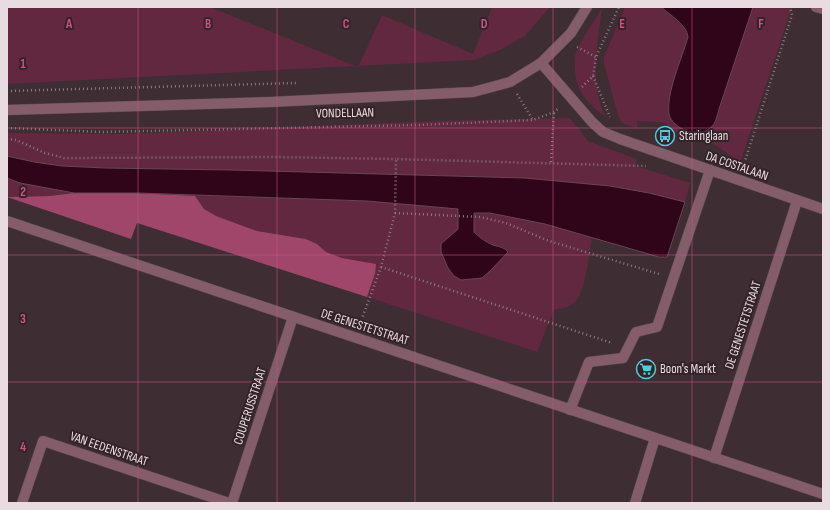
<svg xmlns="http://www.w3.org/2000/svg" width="830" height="510" font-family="'Sofia Sans Condensed',sans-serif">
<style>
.green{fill:#61283f}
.forest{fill:#9f466a}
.water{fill:#310519;stroke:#684655}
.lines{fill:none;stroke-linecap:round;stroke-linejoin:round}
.minor-casing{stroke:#59494f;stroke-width:11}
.path{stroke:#8a7b80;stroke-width:2.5;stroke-dasharray:1 3;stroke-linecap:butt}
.minor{stroke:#845c6a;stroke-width:10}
.grid{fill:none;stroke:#cd5383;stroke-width:1;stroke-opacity:0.55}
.labels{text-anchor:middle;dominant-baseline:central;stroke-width:4;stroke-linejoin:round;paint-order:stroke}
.street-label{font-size:13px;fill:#e8dce0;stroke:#342329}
.poi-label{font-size:13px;fill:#e8dce0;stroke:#342329;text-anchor:start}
.grid-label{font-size:13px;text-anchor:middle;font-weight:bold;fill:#cd5383;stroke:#342329;stroke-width:4;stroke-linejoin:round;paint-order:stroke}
</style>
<rect width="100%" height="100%" fill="#3e2d33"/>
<!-- green -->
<g class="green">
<path d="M7,7H210L358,67L382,15L473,54L492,7H550L525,36L500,50L474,60L7,84Z"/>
<path d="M602,7C598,40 589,88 606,117C588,104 575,91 575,68C575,63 574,57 576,53C582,37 594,23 602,7Z"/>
<path d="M625,7H661L688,31V37L670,95L669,116C684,126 699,143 714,124L753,7H792L741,160H737L715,145L674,131L667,130V123L638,121L637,128L622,123L618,116L604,63V57Z"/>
<path d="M570,118L588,141L637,159L636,166L690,183L685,202L649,193L610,186L63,166L34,162L7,156V133L124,134L437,121Z"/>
<path d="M7,178L20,183L74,193L50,196L7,197Z"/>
<path d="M195,196L367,201L458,209V229L441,244V252L505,248C493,245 483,241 474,232V213C514,214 554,226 592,237C589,253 586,293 574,303C568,308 562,308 554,310L537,352L367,297L375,274L360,261L343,258L326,252L317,244L306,239L257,231L216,216L204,209Z"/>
</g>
<!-- forest -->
<path class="forest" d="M74,193H138L195,196L204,209L216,216L257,231L306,239L317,244L326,252L342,258L376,264L375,274L367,297L137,223L131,239L7,197L50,196Z"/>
<!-- water -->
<g class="water">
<path d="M661,7H753L719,109C717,116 716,124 710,128C699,139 672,129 669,114C666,93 682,58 688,37C687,25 670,15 661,7Z"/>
<path d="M7,156L34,162L62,166L105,168L231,170L525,178L610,186L649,193L685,202L667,257H659L545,224L490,213H474V232C480,238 486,242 493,245C499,247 504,247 508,252L490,271L482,278L461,280L454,276L448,268L441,252V244L458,229V209L367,201L138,193H74L20,183L7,178Z"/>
</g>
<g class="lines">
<!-- minor casing -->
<g class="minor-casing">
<g id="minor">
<path d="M816,7L823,9"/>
<path d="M541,63L592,122L603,132L620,139L823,209"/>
<path d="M7,110L271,102L473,92L510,82L541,63L571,33L587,7"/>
<path d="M7,221L823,494"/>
<path d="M570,410L589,362L623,358L636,332L657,327L710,170"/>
<path d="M714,458L797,201"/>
<path d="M22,503L43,441L229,503"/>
<path d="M232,503L293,317"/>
<path d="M635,503L655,438"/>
</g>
</g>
<!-- path -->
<g class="path">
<path d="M577,47L596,57"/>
<path d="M593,76L610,117"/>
<path d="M582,87L593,76L596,57L619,7"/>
<path d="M7,91L296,83"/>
<path d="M517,94L533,120"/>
<path d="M7,128L102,132L417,125L533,120L554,112L559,108"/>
<path d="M7,139L16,140L45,153L64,158L275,157L396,159"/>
<path d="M551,162L554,112"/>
<path d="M743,167L792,15L790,7"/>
<path d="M395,213L480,217L506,223L549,241L659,274"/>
<path d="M381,267L612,343"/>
<path d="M360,324L381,267L395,213L396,159L646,166"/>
</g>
<!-- minor -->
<use href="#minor" class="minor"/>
</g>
<!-- grid -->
<path class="grid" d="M138,7V503M277,7V503M415,7V503M553,7V503M692,7V503M7,128H823M7,255H823M7,382H823"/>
<!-- icons -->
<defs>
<g id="bus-ring" transform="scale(1)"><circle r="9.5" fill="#342329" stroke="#53cbda" stroke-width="1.5"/><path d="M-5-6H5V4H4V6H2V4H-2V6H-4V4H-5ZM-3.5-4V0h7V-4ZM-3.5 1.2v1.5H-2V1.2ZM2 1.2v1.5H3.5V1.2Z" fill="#53cbda"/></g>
<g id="supermarket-ring" transform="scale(1)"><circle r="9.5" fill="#342329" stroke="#53cbda" stroke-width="1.5"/><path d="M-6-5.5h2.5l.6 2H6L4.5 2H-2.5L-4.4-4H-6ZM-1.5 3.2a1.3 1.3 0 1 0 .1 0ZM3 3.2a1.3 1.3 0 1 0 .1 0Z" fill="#53cbda"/></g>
</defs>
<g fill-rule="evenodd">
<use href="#bus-ring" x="665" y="136"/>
<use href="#supermarket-ring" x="646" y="369"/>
</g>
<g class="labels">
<!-- street labels -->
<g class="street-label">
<text transform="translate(345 113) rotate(-1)">VONDELLAAN</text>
<text transform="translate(737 166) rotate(19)">DA COSTALAAN</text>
<text transform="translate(743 325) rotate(-72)">DE GENESTETSTRAAT</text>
<text transform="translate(365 327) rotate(18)">DE GENESTETSTRAAT</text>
<text transform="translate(250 406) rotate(-72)">COUPERUSSTRAAT</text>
<text transform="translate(109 449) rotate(19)">VAN EEDENSTRAAT</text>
</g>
<!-- poi labels -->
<g class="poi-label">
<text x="679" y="136">Staringlaan</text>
<text x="660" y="369">Boon's Markt</text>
</g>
</g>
<g class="grid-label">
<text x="69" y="28">A</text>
<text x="208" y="28">B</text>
<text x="346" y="28">C</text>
<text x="484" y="28">D</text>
<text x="622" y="28">E</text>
<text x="761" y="28">F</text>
<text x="23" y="68">1</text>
<text x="23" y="196">2</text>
<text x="23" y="323">3</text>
<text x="23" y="451">4</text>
</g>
<!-- border -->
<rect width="830" height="510" fill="none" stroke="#e8dce0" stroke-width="16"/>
</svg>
